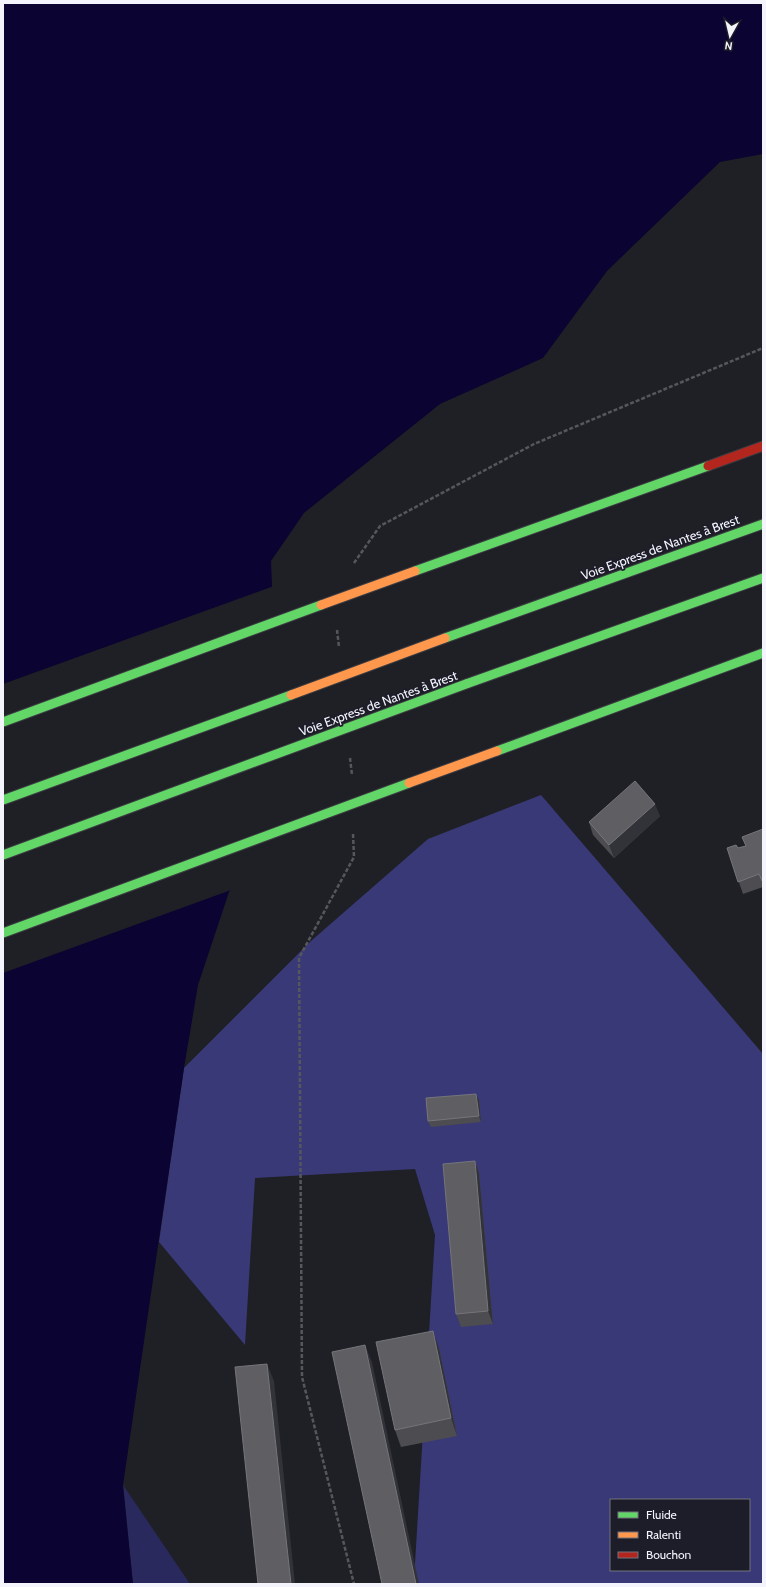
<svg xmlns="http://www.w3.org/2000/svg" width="766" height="1587" font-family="Cabin,sans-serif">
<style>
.green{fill:#2a295e}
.forest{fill:#3a3978;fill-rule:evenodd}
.water{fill:#0b0331}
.pier{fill:#1f2026}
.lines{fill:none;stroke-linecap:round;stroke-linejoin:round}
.fast-casing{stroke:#3b3c42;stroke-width:11}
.jam-casing{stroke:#3b3c42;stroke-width:11}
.path{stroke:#56575c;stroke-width:2.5;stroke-dasharray:4 2;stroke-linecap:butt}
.fast{stroke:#63d668;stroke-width:9}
.jam{stroke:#b3261e;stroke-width:9}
.fast-bridge-casing{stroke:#3b3c42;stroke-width:11;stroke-linecap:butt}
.slow-bridge-casing{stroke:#3b3c42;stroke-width:11;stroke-linecap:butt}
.fast-bridge{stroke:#63d668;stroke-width:9}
.slow-bridge{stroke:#ff974d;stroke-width:9}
.wall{fill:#4c4c51}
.shaded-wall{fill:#323338}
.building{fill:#5e5e63;stroke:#75757b}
.labels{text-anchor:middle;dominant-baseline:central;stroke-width:3.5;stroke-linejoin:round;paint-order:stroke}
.street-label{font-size:13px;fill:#f3f4fc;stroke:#1c1d29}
</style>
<rect width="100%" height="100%" fill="#1f2026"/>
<!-- green -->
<path class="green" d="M123,1485L190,1584H133Z"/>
<!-- forest -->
<path class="forest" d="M541,795L763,1054V1584H417L414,1580L435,1235L415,1169L255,1178L245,1345L159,1242L184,1068L311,941L428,839ZM611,1500H749V1570H611Z"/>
<!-- water -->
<path class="water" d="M3,3H763V154L720,162L607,271L543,358L440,404L304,513L271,561L275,663L230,889L198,985L184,1068L123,1485L133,1584H3Z"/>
<!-- pier -->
<path class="pier" d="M274,586L277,663L289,785L231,890L3,973V684Z"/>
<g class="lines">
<!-- fast casing -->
<g class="fast-casing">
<g id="fast">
<path d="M415,571L708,466"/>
<path d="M445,638L763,524"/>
<path d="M466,684L763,578"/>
<path d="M497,751L763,653"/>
</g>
</g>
<!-- jam casing -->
<g class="jam-casing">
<path id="jam" d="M708,466L763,446"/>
</g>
<!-- path -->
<g class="path">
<path d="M354,563L380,526L534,444L763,348"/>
<path d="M337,630L339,647"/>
<path d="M350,758L352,775"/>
<path d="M353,834L354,857L299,958L302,1377L354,1584"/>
</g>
<!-- fast -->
<use href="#fast" class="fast"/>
<!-- jam -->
<use href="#jam" class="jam"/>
<!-- fast-bridge casing -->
<g class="fast-bridge-casing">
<g id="fast-bridge">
<path d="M3,722L321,605"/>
<path d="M3,800L291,695"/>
<path d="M3,855L466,684"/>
<path d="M3,933L409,783"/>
</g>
</g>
<!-- slow-bridge casing -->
<g class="slow-bridge-casing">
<g id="slow-bridge">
<path d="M321,605L415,571"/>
<path d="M291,695L445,638"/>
<path d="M409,783L497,751"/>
</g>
</g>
<!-- fast-bridge -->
<use href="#fast-bridge" class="fast-bridge"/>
<!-- slow-bridge -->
<use href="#slow-bridge" class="slow-bridge"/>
</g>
<!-- wall -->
<g class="wall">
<path d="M660,816L614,858L593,835L589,822Z"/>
<path d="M763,829V887L743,894L727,848H738L746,846Z"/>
<path d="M479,1100L481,1122L431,1127L428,1121Z"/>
<path d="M475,1161L479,1173L493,1324L461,1327L456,1314Z"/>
<path d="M439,1348L457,1436L401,1447L395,1430Z"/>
</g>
<!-- shaded-wall -->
<g class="shaded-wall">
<path d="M655,804L660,816L614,858L609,845Z"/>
<path d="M476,1094L479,1100L481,1122L479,1116Z"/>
<path d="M475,1161L479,1173L493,1324L488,1311Z"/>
<path d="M433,1331L439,1348L457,1436L451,1418Z"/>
<path d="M365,1345L372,1362L419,1584H416Z"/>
<path d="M267,1364L274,1381L295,1584H291Z"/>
</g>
<!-- building -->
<g class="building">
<path d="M635,781L655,804L609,845L589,822Z"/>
<path d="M763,829V883L759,874L738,882L727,848L736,845L738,848L746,846L742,837Z"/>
<path d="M476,1094L479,1116L428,1121L426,1098Z"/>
<path d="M475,1161L488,1311L456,1314L443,1164Z"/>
<path d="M433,1331L451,1418L395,1430L376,1342Z"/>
<path d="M365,1345L416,1584H382L332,1352Z"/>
<path d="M267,1364L291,1584H258L235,1367Z"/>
</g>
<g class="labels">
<!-- street labels -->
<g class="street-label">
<text transform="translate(660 547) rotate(-20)">Voie Express de Nantes à Brest</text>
<text transform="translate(378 703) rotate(-20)">Voie Express de Nantes à Brest</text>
</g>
</g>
<!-- border -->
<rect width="766" height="1587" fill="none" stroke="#f3f4fc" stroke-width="8"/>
<!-- legend -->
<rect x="610" y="1499" width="140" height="72" fill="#1c1d29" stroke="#72737d"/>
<rect x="618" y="1512" width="20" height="6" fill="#63d668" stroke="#72737d"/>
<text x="646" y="1519" font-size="12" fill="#f3f4fc">Fluide</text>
<rect x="618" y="1532" width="20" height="6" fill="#ff974d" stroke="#72737d"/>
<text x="646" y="1539" font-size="12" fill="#f3f4fc">Ralenti</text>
<rect x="618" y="1552" width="20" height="6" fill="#b3261e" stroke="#72737d"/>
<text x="646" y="1559" font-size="12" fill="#f3f4fc">Bouchon</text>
<!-- north arrow -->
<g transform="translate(730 36) rotate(188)" stroke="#1c1d29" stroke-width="3" paint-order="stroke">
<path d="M0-3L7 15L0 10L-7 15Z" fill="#f3f4fc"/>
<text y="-6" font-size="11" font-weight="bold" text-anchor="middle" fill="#f3f4fc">N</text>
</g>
</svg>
